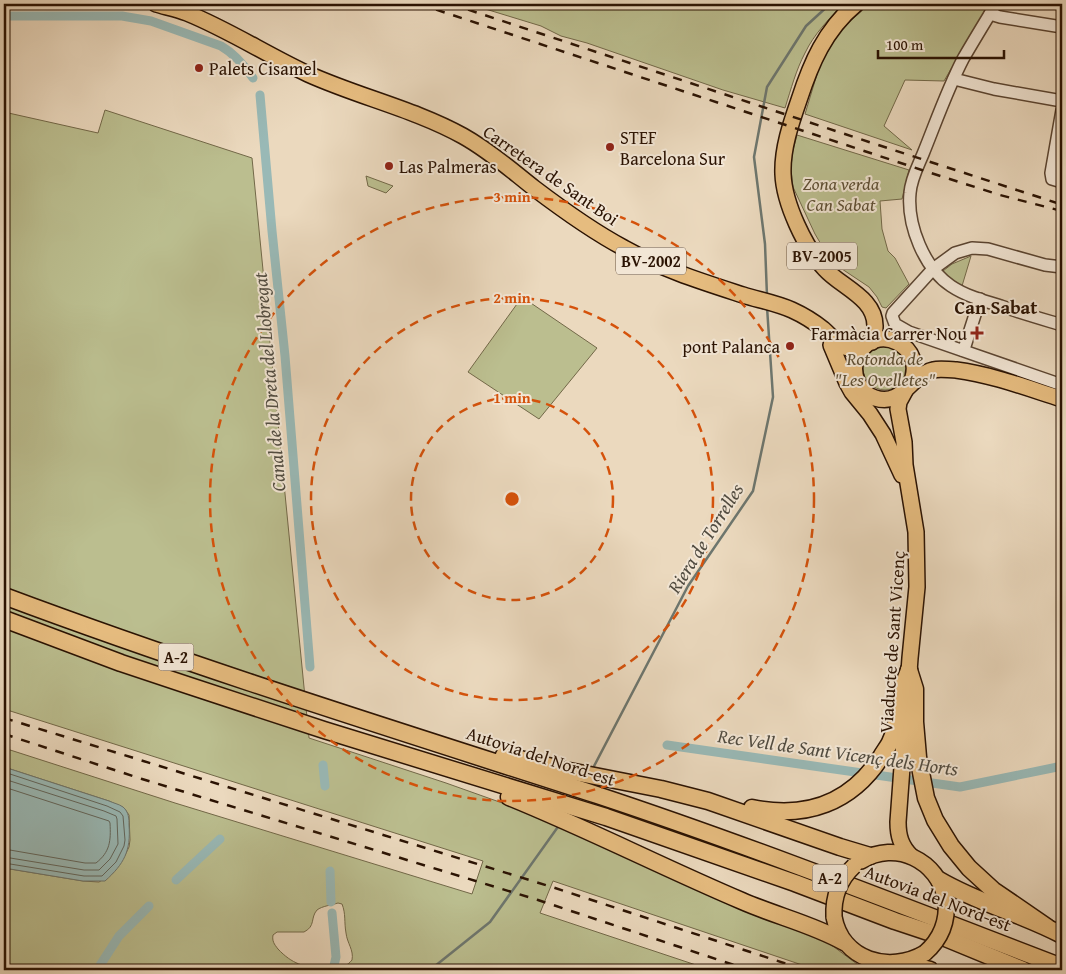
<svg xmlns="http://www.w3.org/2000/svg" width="1066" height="974" font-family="'Gentium Book Plus',serif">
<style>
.green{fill:#bbbe8f;stroke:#726848;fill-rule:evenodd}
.water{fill:#99b9b6;stroke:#6d766e}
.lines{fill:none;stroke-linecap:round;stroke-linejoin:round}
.shore{stroke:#62665c;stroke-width:1}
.stream{stroke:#6d766e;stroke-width:2.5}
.canal{stroke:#99b9b6;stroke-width:9}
.minor-casing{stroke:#5a4431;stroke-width:14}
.major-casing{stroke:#2a1202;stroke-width:18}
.highway-casing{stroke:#2a1202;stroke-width:19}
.minor{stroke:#f2e6d5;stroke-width:11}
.major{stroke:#e6bc7f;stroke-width:15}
.highway{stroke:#e6bc7f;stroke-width:16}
.rail{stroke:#2a1202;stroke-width:2.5;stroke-dasharray:9 9;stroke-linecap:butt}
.major-bridge-casing{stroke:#2a1202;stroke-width:18;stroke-linecap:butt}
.major-bridge{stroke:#e6bc7f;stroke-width:15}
.ring{fill:none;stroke:#d5520b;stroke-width:2.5;stroke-dasharray:9 6}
.poi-dot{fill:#8f2418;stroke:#f2e6d5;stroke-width:2}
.labels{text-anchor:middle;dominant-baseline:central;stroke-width:4;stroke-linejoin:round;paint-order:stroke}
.shield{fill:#f2e6d5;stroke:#665241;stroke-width:1}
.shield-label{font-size:16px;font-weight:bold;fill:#2a1202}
.poi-label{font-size:18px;fill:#2a1202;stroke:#f2e6d5;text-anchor:start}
.street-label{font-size:18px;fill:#2a1202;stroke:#f2e6d5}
.park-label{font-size:18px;font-style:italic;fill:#5d4e33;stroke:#f2e6d5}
.neighbourhood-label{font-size:19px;font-weight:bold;fill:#2a1202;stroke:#f2e6d5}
.water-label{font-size:19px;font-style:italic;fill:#514c41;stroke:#f2e6d5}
.centre{fill:#d5520b;stroke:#f2e6d5;stroke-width:2.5}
.ring-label{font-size:15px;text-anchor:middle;font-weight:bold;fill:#d5520b;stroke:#f2e6d5;stroke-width:4;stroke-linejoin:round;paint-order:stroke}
</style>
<rect width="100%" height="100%" fill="#ebd9be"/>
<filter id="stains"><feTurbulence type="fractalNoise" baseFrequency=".004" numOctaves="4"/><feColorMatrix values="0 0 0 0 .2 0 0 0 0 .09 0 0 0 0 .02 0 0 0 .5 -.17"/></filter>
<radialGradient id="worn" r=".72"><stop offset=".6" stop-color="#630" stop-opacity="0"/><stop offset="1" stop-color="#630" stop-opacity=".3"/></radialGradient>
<!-- green -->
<g class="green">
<path d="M469,4H843C829,19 814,34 805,53C796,70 791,89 785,108L723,90L587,43L561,36L541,26Z"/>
<path d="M872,4H989L944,81L905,80L884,126L912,150L805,114L821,61L839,31L864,9Z"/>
<path d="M105,110L252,158L309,738L446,783L536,815L826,941L865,970H817L553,881L540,913L711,970H4V868L83,881L99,882L112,874L124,857L129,847L130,840L129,815L124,808L109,801L4,767V748L175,803L472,894L483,861L4,709V112L98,133ZM338,903L342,904C346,914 344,922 346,933C347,943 354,950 352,960C348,965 341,969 335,970C332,970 327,969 323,969C304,967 292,964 278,949C274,944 272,941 273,935L277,932H304C316,926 310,918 317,910C322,906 332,905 338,903Z"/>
<path d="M797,135L909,170L902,199L880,201L882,229L888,251L895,258L909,284L886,308L882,307L877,297L869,287L839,267L828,256L815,234L793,187L791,170L792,154Z"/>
<path d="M366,176L393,186L386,193L368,186Z"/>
<path d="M971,256L962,286L948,277L943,271L952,264Z"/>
<path d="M522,297L597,348L539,419L468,372Z"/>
<circle cx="885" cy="368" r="22"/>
</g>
<!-- water -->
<path class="water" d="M4,767L109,801C113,803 119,804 123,807C129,812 129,819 129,825C131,851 124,864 105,881H83L4,868Z"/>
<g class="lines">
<!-- shore -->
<g class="shore">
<path d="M4,772L107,806L120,812L123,816L125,840L124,846L116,862L102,876H84L4,863"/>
<path d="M4,779L104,811L116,816L117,819L118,844L110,859L99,870H84L4,857"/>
<path d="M4,787L109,821L110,823C111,841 110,852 96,863H85L4,849"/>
</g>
<!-- stream -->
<g class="stream">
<path d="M767,296L765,244L754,157L767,87L806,26L830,4"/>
<path d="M592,770L688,586L753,491L773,397L767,307"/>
<path d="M430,970L490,922L560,824"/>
</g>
<!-- canal -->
<g class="canal">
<path d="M4,16H122L151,21L221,46C235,54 244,65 253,78"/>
<path d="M260,95L272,231L285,356L310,667"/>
<path d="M667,745L960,787L1062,766"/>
<path d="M323,765L325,786"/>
<path d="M330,871L331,902"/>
<path d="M176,880L220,839"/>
<path d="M332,913L336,957L333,970"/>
<path d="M97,970L119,936L149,906"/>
</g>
<!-- minor casing -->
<g class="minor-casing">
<g id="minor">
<path d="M996,4C985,22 974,40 963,59C947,90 936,122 923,154C918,166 911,179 910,193C907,225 924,268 951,286C966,296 984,301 1001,306C1021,313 1042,319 1062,325"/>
<path d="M990,14L1000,17L1062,27"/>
<path d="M954,79L994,89L1062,101"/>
<path d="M1062,110L1051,173L1052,179L1062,182"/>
<path d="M1062,267L1045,265L988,249L972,248L955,253L933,269L893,313L892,316L895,324L909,332L1062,385"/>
<path d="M962,350L965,346L980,299"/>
</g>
</g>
<!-- major casing -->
<g class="major-casing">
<g id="major">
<path d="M156,4C166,7 177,9 187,13C229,30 267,55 308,74C359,97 414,109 463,136C490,151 511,170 534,188C563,210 592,231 624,248C661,269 703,282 743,295C759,300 776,303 792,310C803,315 813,321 823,329C830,335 838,346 848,348C853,349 858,348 864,347"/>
<path d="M856,4C825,30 811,63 799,100C791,123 782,149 783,174C784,203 805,248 825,269C841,287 876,298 875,327C875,332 873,337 872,342"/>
<path d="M831,345L847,383L852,392L870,414L883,434L902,475"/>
<path d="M910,385C930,345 873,320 857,357C850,373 859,393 875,398C903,407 910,375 933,370C941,368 948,370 956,370C993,375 1027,388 1062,399"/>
<path d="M905,391L899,402L898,409L904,442L905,465L916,532L917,587L910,658L898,822C898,836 901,846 911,856"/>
<path d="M861,861C896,840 938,860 946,900"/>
<path d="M834,917C842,960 889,974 925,953"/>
</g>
</g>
<!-- highway casing -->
<g class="highway-casing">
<g id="highway">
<path d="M4,596C199,669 399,731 597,795C754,847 908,908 1062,967"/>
<path d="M4,619L121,663L187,685L324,730L606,817L795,883L895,921L943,937L1023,970"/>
<path d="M909,670L915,689V722L918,757L926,798L935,820L951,846L969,868L993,890L1047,927"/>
<path d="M504,755L564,770L661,789L708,801L840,847L870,856"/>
<path d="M509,797C588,829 664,868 742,901C776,916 812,924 844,942"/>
<path d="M752,808C806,819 851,803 881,757C884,751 889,746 891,740C899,724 897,705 902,688C904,682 907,676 909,670"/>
<path d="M939,880C978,903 1022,914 1062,935"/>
<path d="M901,964L911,965L930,970"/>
</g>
</g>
<!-- minor -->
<use href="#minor" class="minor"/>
<!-- major -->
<use href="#major" class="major"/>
<!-- highway -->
<use href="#highway" class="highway"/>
<!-- rail -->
<g class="rail">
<path d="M419,4L931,173L1000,195L1062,211"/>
<path d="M451,4L869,142L1057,203"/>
<path d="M4,718L552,887L787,964L804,970"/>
<path d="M4,734L142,779L538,900L749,970"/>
</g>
<!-- major-bridge casing -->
<g class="major-bridge-casing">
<g id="major-bridge">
<path d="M834,917C833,897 839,880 854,866"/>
<path d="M925,953C941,939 948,921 946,900"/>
</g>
</g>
<!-- major-bridge -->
<use href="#major-bridge" class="major-bridge"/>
</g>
<!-- distance rings -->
<g class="ring">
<circle cx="512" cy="499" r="101"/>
<circle cx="512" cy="499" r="201"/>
<circle cx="512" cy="499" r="302"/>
</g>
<!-- markers -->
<g class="poi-dot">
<circle cx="199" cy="68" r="5"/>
<circle cx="610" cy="147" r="5"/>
<circle cx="389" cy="166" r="5"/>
<path d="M974.5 325.5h5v5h5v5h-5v5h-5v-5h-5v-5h5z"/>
<circle cx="790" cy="346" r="5"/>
</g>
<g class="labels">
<!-- shield labels -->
<g class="shield">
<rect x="787" y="242.5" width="70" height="27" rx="4"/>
<rect x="616" y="247.5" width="70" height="27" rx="4"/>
<rect x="158.5" y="643.5" width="35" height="27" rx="4"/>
<rect x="812.5" y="864.5" width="35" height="27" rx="4"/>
</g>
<g class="shield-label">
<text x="822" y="256">BV-2005</text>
<text x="651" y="261">BV-2002</text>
<text x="176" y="657">A-2</text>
<text x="830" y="878">A-2</text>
</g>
<!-- poi labels -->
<g class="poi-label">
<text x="209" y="68">Palets Cisamel</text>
<text x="620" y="137">STEF<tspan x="620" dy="21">Barcelona Sur</tspan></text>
<text x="399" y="166">Las Palmeras</text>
<text x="967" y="333" text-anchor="end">Farmàcia Carrer Nou</text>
<text x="780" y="346" text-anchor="end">pont Palanca</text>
</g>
<!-- street labels -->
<g class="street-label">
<text transform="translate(551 175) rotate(35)">Carretera de Sant Boi</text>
<text transform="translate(892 642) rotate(-86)">Viaducte de Sant Vicenç</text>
<text transform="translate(541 756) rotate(18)">Autovia del Nord-est</text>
<text transform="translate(938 898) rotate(21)">Autovia del Nord-est</text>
</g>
<!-- park labels -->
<g class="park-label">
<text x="841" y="183">Zona verda<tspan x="841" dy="21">Can Sabat</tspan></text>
<text x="885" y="358">Rotonda de<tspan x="885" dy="21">"Les Ovelletes"</tspan></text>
</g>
<!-- neighbourhood labels -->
<g class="neighbourhood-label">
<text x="996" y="307">Can Sabat</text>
</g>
<!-- water labels -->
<g class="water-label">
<text transform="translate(269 382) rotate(-95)">Canal de la Dreta del Llobregat</text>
<text transform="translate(705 538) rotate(-58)">Riera de Torrelles</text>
<text transform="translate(838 752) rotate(8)">Rec Vell de Sant Vicenç dels Horts</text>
</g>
</g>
<circle cx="512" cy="499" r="8" class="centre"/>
<g class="ring-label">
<text x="512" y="202">3 min</text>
<text x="512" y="303">2 min</text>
<text x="512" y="403">1 min</text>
</g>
<!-- margin -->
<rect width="1066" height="974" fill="none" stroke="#ebd9be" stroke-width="20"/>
<rect x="5" y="5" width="1056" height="964" fill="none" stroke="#2a1202" stroke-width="2.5"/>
<rect x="10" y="10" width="1046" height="954" fill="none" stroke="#2a1202"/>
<!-- scale -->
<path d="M878 50v8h126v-8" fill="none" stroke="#2a1202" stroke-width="2.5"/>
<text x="886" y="50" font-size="15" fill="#2a1202" stroke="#f2e6d5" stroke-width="4" paint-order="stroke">100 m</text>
<rect width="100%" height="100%" filter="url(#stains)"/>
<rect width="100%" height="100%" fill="url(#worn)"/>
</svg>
